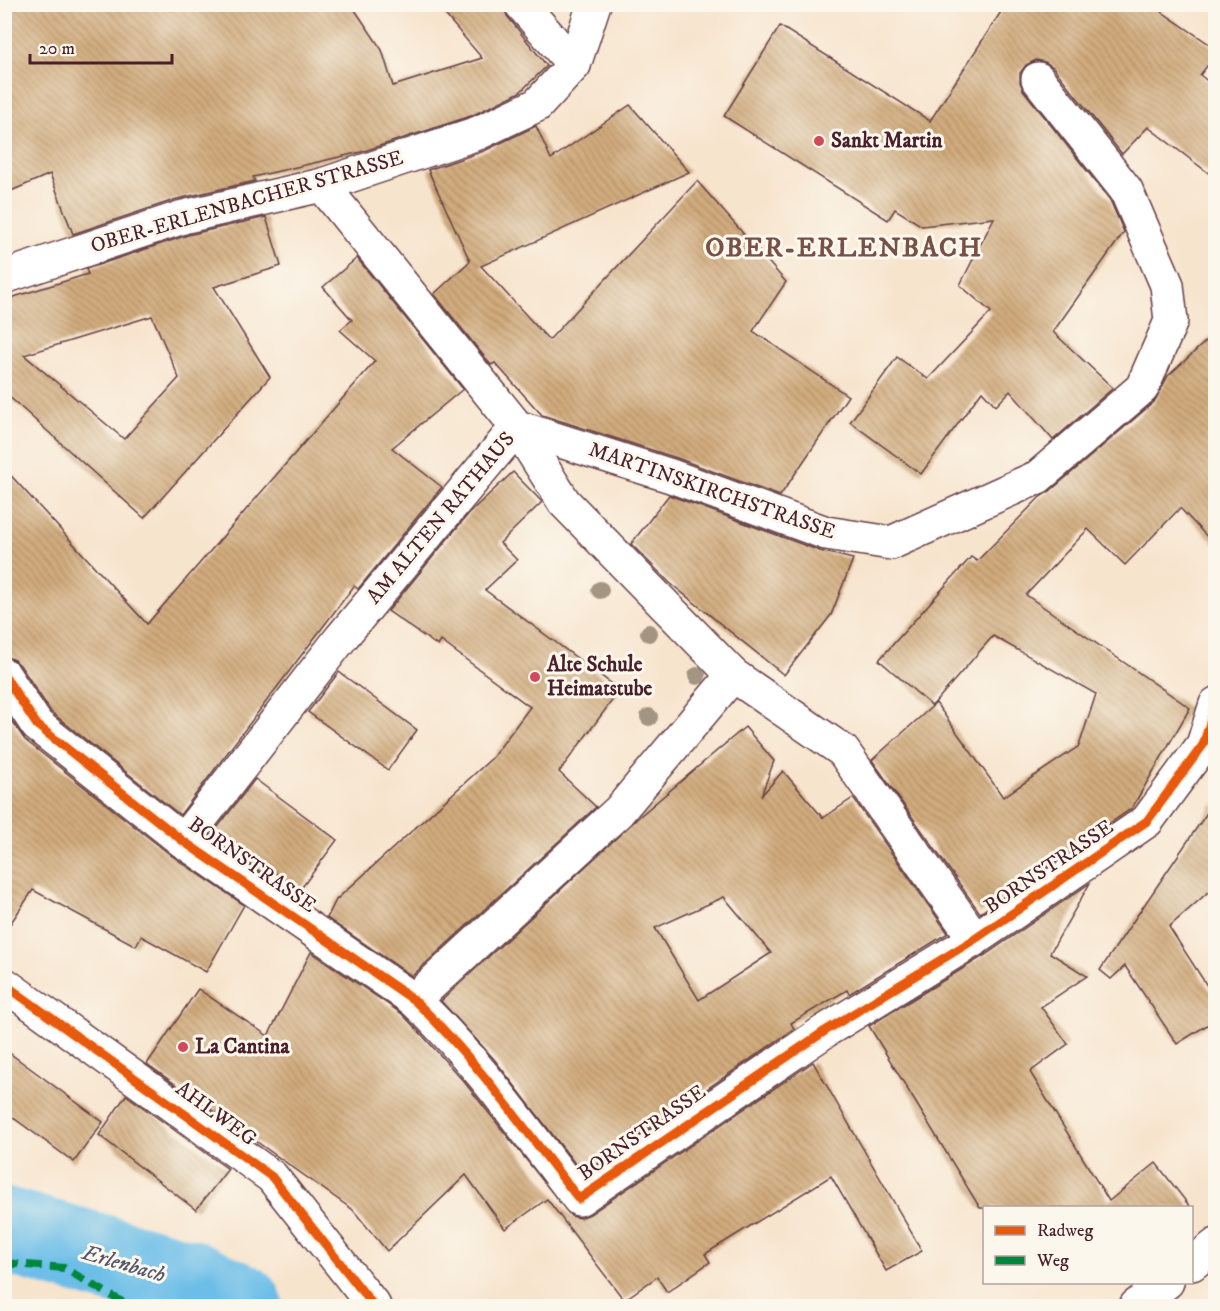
<svg xmlns="http://www.w3.org/2000/svg" width="1220" height="1311" font-family="'IM FELL DW Pica',serif">
<style>
.lines{fill:none;stroke-linecap:round;stroke-linejoin:round}
.river{stroke:#6cbee8;stroke-width:86}
.building{fill:url(#building-back-hatch);fill-rule:evenodd}
.street-casing{stroke:#643d43;stroke-width:36}
.street{stroke:#fff;stroke-width:33}
.quiet{stroke:#00873e;stroke-width:8;stroke-dasharray:15 8;stroke-linecap:butt}
.cycleway-casing{stroke:#fbf7ec;stroke-width:13}
.cycleway{stroke:#e8590c;stroke-width:9}
.tree{fill:#a49482}
.poi-dot{fill:#d1495b;stroke:#fbf7ec;stroke-width:2}
.labels{text-anchor:middle;dominant-baseline:central;stroke-width:6;stroke-linejoin:round;paint-order:stroke}
.poi-label{font-size:21px;font-weight:bold;fill:#4a1f2b;stroke:#fbf7ec;text-anchor:start}
.street-label{font-size:21px;fill:#4a1f2b;stroke:#fbf7ec}
.water-label{font-size:22px;font-style:italic;fill:#56576d;stroke:#fbf7ec}
.district-label{font-size:27px;font-weight:bold;letter-spacing:1.5px;fill:#795048;stroke:#fbf7ec}
</style>
<defs>
<pattern id="building-back-hatch" width="6" height="6" patternUnits="userSpaceOnUse" patternTransform="scale(1.5)"><rect width="6" height="6" fill="#d1ac7d"/><path d="M-1 5l2 2M0 0l6 6M5-1l2 2" fill="none" stroke="#ac8b67"/></pattern>
</defs>
<rect width="100%" height="100%" fill="#fbf7ec"/>
<filter id="ink" filterUnits="userSpaceOnUse"><feTurbulence type="fractalNoise" baseFrequency=".0167" numOctaves="2"/><feDisplacementMap in="SourceGraphic" scale="12" xChannelSelector="R" yChannelSelector="G"/><feConvolveMatrix kernelMatrix="1 2 1 2 8 2 1 2 1" color-interpolation-filters="sRGB"/></filter>
<filter id="wash" filterUnits="userSpaceOnUse"><feTurbulence type="fractalNoise" baseFrequency=".008" numOctaves="4" result="noise"/><feDisplacementMap in="SourceGraphic" scale="24" xChannelSelector="R" yChannelSelector="G"/><feGaussianBlur stdDeviation="1.35" result="paint"/><feColorMatrix in="noise" values="0 0 0 0 0 0 0 0 0 0 0 0 0 0 0 0 0 1.4 0 .05"/><feComposite in="paint" operator="in"/></filter>
<g filter="url(#wash)">
<rect width="100%" height="100%" fill="#f7e4cd"/>
<g class="lines">
<!-- river -->
<path class="river" d="M4,1230L189,1282L240,1306"/>
</g>
<g id="blocks">
<!-- building -->
<g class="building">
<path d="M4,4H169L170,10L207,5L351,4L382,50L393,86L482,58L436,4H503L507,16L547,66L520,92L471,116L361,152L253,177L255,181L177,199L73,234L50,174L4,194Z"/>
<path d="M1006,4H1150L1215,48V56L1200,75L1215,87V178L1148,127L1122,154L1053,67L1045,62L1036,60L1026,65L1020,73V82L1023,90L1110,200L1124,232L1053,332L1113,388L1053,440L1010,391L996,406L982,391L921,474L850,422L897,357L928,379L991,312L960,285L994,218L922,226L895,209L888,220L724,116L780,26L930,121Z"/>
<path d="M630,105L689,172L481,266L549,340L697,181L786,282L753,331L848,396L780,496L677,458L542,415L495,363L491,365L434,294L470,261L428,170L484,151L536,126L551,159Z"/>
<path d="M266,217L281,266L214,287L270,377L144,518L4,392V300L88,274L86,269L188,235ZM152,316L179,378L124,439L24,355Z"/>
<path d="M357,258L463,389L392,448L442,487L358,589L354,586L180,815L51,712L20,665L13,659L4,657V468L147,624L375,361L340,330L352,320L323,287Z"/>
<path d="M1215,333V545L1180,508L1125,565L1088,529L1026,595L1190,708L1132,808L980,913L872,760L936,703L1003,797L1079,746L1096,694L993,636L932,706L879,660L971,557L977,561L1040,497L1050,491L1154,402L1168,376Z"/>
<path d="M513,472L542,502L500,543L517,560L485,590L620,690L559,772L596,807L412,976L327,918L336,900L492,758L530,707L441,641L438,646L388,611L470,512Z"/>
<path d="M669,495L820,551L853,559L831,615L784,675L670,583L631,544Z"/>
<path d="M339,672L417,730L388,770L308,712Z"/>
<path d="M4,710L25,740L172,856L244,905L206,972L141,936L136,946L33,890L4,933Z"/>
<path d="M745,727L774,761L761,796L783,771L823,818L853,798L948,933L849,994L847,990L791,1023L794,1029L583,1174L494,1059L441,1001L640,816ZM724,897L771,953L699,1000L655,928Z"/>
<path d="M255,779L337,840L300,890L266,866L262,873L210,837Z"/>
<path d="M1215,801V886L1169,927L1215,998V1020L1177,1044L1125,966L1111,979L1100,970Z"/>
<path d="M1090,883L1050,953L1087,976L1041,1007L1068,1044L1030,1072L1109,1201L1156,1163L1191,1208H980L869,1026L985,955Z"/>
<path d="M311,952L402,1014L423,1036L465,1083L571,1216L580,1218L590,1214L813,1062L922,1251L886,1271L831,1176L705,1254L710,1262L667,1292L657,1277L624,1300L547,1199L505,1229L466,1175L387,1251L353,1210L147,1064L198,989L268,1036Z"/>
<path d="M4,1049L103,1122L74,1162L4,1111Z"/>
<path d="M126,1095L228,1169L196,1210L99,1135Z"/>
</g>
</g>
</g>
<g filter="url(#ink)">
<use href="#blocks" fill-opacity="0" stroke="#643d43" stroke-width="1.5"/>
<g class="lines">
<!-- street casing -->
<g class="street-casing">
<g id="street">
<path d="M521,4L574,65"/>
<path d="M322,185L517,427L671,476L826,533L891,543L1038,477L1142,388L1171,321L1167,285L1126,190L1038,79"/>
<path d="M4,277L183,217L322,185L478,133L537,105L574,65L594,4"/>
<path d="M4,675L37,725L183,841L414,1000C476,1059 526,1131 579,1199L825,1031L975,939L1147,821L1203,745L1216,704"/>
<path d="M183,841L341,638L517,427L564,502L733,675L843,751L975,939"/>
<path d="M4,984L272,1177L374,1306"/>
<path d="M414,1000L619,811L733,675"/>
<path d="M1192,1264L1216,1245"/>
<path d="M1136,1306L1167,1282"/>
</g>
</g>
<!-- street -->
<use href="#street" class="street"/>
<!-- quiet -->
<path class="quiet" d="M4,1263L64,1268L129,1306"/>
<!-- cycleway casing -->
<g class="cycleway-casing">
<g id="cycleway">
<path d="M4,675L37,725L183,841L414,1000C476,1059 526,1131 579,1199L825,1031L975,939L1147,821L1203,745L1216,704"/>
<path d="M4,984L272,1177L374,1306"/>
</g>
</g>
<!-- cycleway -->
<use href="#cycleway" class="cycleway"/>
</g>
<!-- trees -->
<g class="tree">
<circle cx="600" cy="590" r="9"/>
<circle cx="649" cy="633" r="9"/>
<circle cx="697" cy="676" r="9"/>
<circle cx="649" cy="717" r="9"/>
</g>
</g>
<!-- markers -->
<g class="poi-dot">
<circle cx="819" cy="141" r="6"/>
<circle cx="535" cy="677" r="6"/>
<circle cx="183" cy="1047" r="6"/>
</g>
<g class="labels">
<!-- poi labels -->
<g class="poi-label">
<text x="831" y="141">Sankt Martin</text>
<text x="547" y="665">Alte Schule<tspan x="547" dy="24">Heimatstube</tspan></text>
<text x="195" y="1047">La Cantina</text>
</g>
<!-- street labels -->
<g class="street-label">
<text transform="translate(247 202) rotate(-16)">OBER-ERLENBACHER STRASSE</text>
<text transform="translate(712 491) rotate(19)">MARTINSKIRCHSTRASSE</text>
<text transform="translate(441 518) rotate(-50)">AM ALTEN RATHAUS</text>
<text transform="translate(252 865) rotate(35)">BORNSTRASSE</text>
<text transform="translate(1049 867) rotate(-34)">BORNSTRASSE</text>
<text transform="translate(216 1114) rotate(36)">AHLWEG</text>
<text transform="translate(642 1133) rotate(-35)">BORNSTRASSE</text>
</g>
<!-- water labels -->
<g class="water-label">
<text transform="translate(124 1264) rotate(16)">Erlenbach</text>
</g>
<!-- district labels -->
<g class="district-label">
<text x="844" y="248">OBER-ERLENBACH</text>
</g>
</g>
<!-- margin -->
<rect width="1220" height="1311" fill="none" stroke="#fbf7ec" stroke-width="24"/>
<!-- legend -->
<rect x="983" y="1206" width="210" height="78" fill="#fbf7ec" stroke="#b4a19f" stroke-width="1.5"/>
<rect x="995" y="1226" width="30" height="9" fill="#e8590c" stroke="#b4a19f" stroke-width="1.5"/>
<text x="1037" y="1236" font-size="18" fill="#4a1f2b">Radweg</text>
<rect x="995" y="1256" width="30" height="9" fill="#00873e" stroke="#b4a19f" stroke-width="1.5"/>
<text x="1037" y="1266" font-size="18" fill="#4a1f2b">Weg</text>
<!-- scale -->
<path d="M30 54v9h142v-9" fill="none" stroke="#4a1f2b" stroke-width="3"/>
<text x="39" y="54" font-size="18" fill="#4a1f2b" stroke="#fbf7ec" stroke-width="4.5" paint-order="stroke">20 m</text>
</svg>
